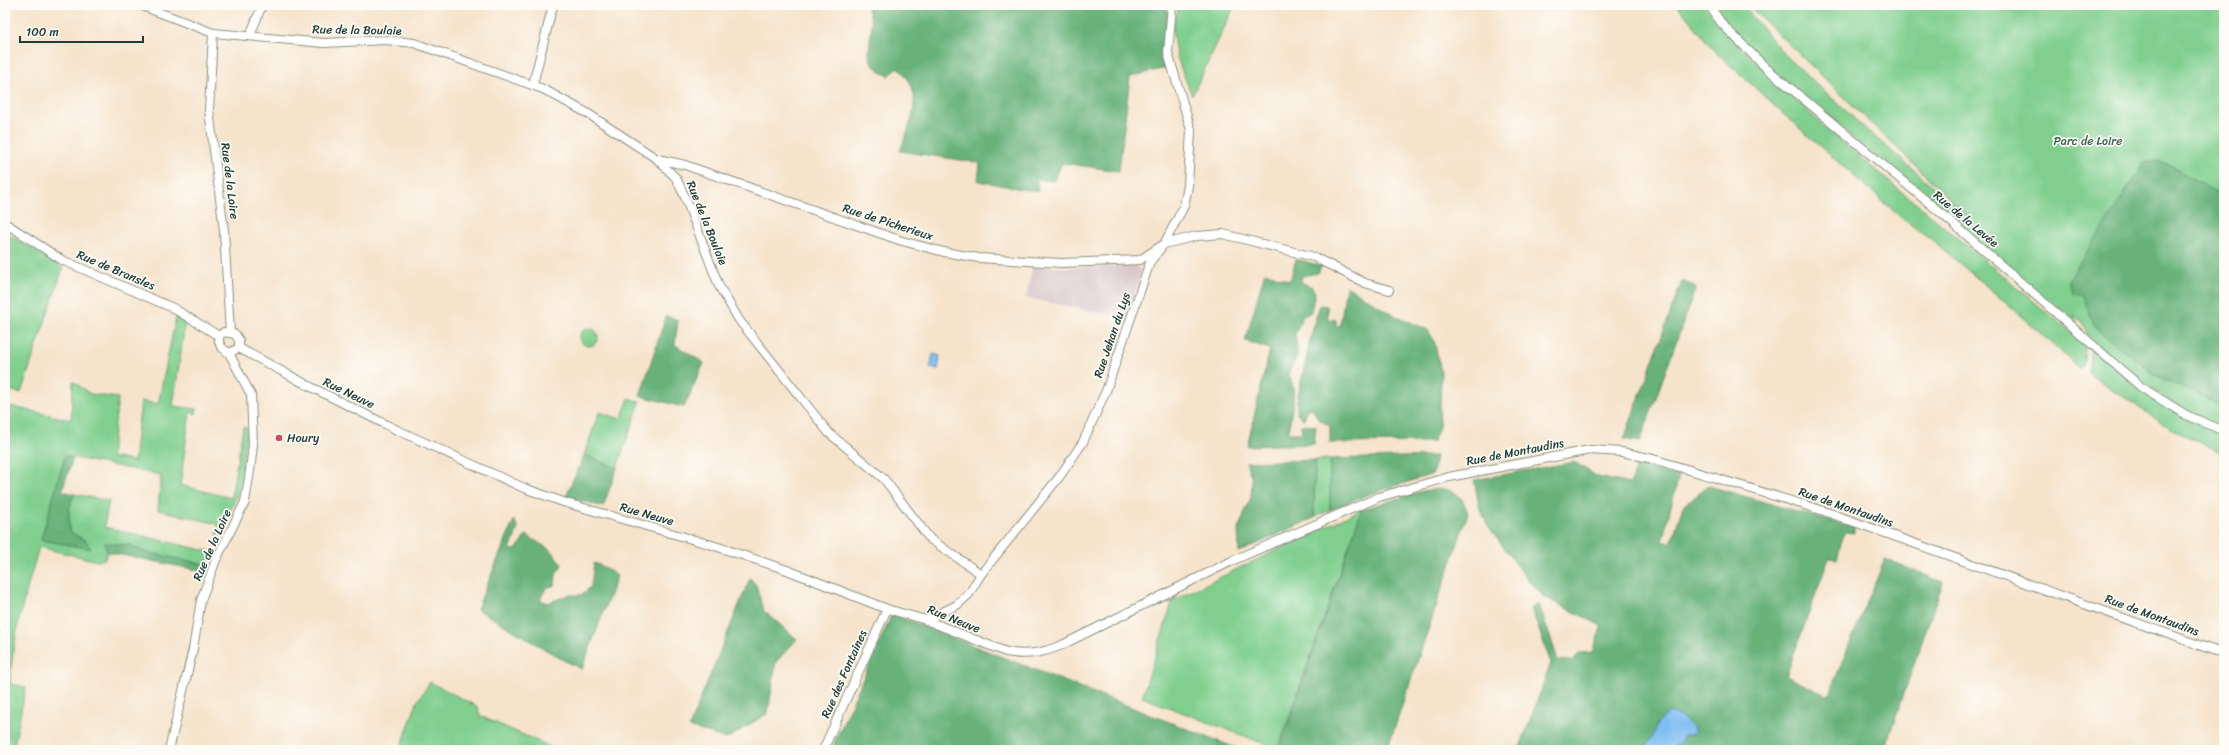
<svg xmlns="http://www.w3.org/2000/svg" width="2229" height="755" font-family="Sriracha,sans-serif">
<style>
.industrial{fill:#d2bec3}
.green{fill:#80cf8f;stroke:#508662}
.forest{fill:#68b27a;stroke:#447857}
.water{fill:#80bdf3;stroke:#507d94}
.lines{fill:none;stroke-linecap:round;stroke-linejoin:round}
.street-casing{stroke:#8a9080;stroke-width:10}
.street{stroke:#fff;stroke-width:8}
.poi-dot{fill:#d1495b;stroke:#fdfcf7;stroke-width:1.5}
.labels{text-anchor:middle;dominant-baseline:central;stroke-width:3.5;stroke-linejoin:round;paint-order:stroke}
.street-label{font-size:12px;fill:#1f3d34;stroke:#fdfcf7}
.park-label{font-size:12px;fill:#37624b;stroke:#fdfcf7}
.poi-label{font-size:12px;fill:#1f3d34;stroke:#fdfcf7;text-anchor:start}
</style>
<rect width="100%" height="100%" fill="#fdfcf7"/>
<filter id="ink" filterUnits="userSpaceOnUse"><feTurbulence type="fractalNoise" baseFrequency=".025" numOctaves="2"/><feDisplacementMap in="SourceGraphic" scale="8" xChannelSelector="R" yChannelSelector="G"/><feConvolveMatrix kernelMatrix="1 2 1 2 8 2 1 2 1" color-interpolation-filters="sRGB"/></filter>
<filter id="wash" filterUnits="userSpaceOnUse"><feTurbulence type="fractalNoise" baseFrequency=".012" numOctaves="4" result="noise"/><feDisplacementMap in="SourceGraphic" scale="16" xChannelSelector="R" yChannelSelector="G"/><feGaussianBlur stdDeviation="0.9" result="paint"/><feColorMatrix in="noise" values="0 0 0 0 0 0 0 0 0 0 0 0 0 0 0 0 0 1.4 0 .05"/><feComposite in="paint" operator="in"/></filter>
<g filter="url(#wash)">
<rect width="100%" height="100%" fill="#f6e3cb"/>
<!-- industrial -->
<path class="industrial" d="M1033,265L1069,268L1134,265L1142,271L1127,318L1026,298Z"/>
<!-- green -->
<g class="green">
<path d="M1181,5H1235L1192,96C1182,70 1162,31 1181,5Z"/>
<path d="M1677,5H1704L1733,40L1831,133L2072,333L2085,346L2084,362L2081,369L1991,290L1931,239L1904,220L1780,111L1713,49Z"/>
<path d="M1711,5H1743L1785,55L1868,131L1968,216L1748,5H2224V428L2198,417L2141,383L2088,338L2083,322L2074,315L2080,330L1766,65L1725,24Z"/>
<path d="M5,232L63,268L21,393L9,390L5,399Z"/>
<path d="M176,317L185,324L173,406L197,409L196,414L190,412L180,485L231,498L243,427L247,428L240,488L220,536L217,535L218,524L158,510L161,475L65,456L41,540L86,541L69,531V509L74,494L109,501L104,527L212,552L206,565L141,551L130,545L105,544L107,552L105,559L97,561L39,547C25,596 13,632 10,684L26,687L13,750H5V711L8,696L5,694V405L71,420L73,381L90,394L118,398L111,457L134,461L141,401L158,404Z"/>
<circle cx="589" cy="337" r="9"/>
<path d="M2091,348L2133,382L2224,433V453L2173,430L2088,373Z"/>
<path d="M629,398L640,402L617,468L584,455L599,412L621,419Z"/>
<path d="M1330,459V510L1314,518L1315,460Z"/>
<path d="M1362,509L1278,749L1142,697L1173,600Z"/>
<path d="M430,682L478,707L480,716L558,750H400L417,702Z"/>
</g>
<!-- forest -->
<g class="forest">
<path d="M865,5H1168L1164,55L1169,67L1130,77L1119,171L1062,163L1054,181L1037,179L1038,192L978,181L980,163L900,151C911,121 927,92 897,67L889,76C849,59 885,32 865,5Z"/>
<path d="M2160,160L2221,195L2224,193V409L2209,400L2157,376L2095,328L2082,294L2073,293L2069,280L2144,163Z"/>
<path d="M1296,259L1322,266L1318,273L1302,276L1301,282L1312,287L1315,293L1311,312L1302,317L1295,335L1298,355L1288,374C1300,393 1289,412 1289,433H1302L1301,425L1316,426L1314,444L1247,446L1270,349L1245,341L1265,272L1290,281Z"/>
<path d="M1682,281L1696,287L1640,442L1624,439Z"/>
<path d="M1346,286L1394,315L1428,330L1434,340L1441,372V384L1439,427L1433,442L1330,443V426L1318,419L1313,409L1308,408L1304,419L1297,414V400L1315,319L1320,305L1327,306L1328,319L1336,320V326H1340Z"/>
<path d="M666,316L678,320L675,345L704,363L684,407L640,396Z"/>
<path d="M584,455L617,468L603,507L566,496Z"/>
<path d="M65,456L73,458L62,491L74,494L69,509V531L86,541L91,549L41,540Z"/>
<path d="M1436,456L1433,474L1367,495L1330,510V459Z"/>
<path d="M1315,460L1314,518L1239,552L1238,529L1251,497L1252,479L1246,462Z"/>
<path d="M1574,462L1598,477L1630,484L1637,463L1679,476L1662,541L1671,543L1683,506L1709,486L1854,528V533L1844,532L1837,559L1829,558L1786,676L1828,696L1885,559L1943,582L1884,750H1677L1673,746L1678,745L1684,736L1694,734L1656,725L1655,735L1643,750H1519L1551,663L1531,608L1539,604L1558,660L1572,661L1580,653L1592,652L1602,626L1544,597L1532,585L1489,528L1480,510L1474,480Z"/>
<path d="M1440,488C1457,491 1463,497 1468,513L1387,750H1279L1362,509L1423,491Z"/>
<path d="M514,520L518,528L510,550H516L526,535L552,551L562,565L556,574L555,585L546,588L540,600L548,603L568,595H582L591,586L594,563L606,568L617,576L582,669L565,661L477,609Z"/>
<path d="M105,543L130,545L141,551L206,565L203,571L107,552Z"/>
<path d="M750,578L756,585L764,611L797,639L776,662L768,713L727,739L689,727Z"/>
<path d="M892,614L1241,750H831Z"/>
</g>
<!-- water -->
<g class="water">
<path d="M933,354L940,356L938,370L930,368Z"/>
<path d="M1670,712L1679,715L1694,729V734L1684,736L1678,745L1674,746L1677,750H1643C1657,737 1652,722 1670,712Z"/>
</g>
</g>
<g filter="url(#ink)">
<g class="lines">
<!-- street casing -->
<g class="street-casing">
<g id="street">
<path d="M140,5L213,33L324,43L386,40L414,43L543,89L587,113L657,159L676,178L685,197L719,286L739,320L829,433L884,479L930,539L981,574"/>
<path d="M1709,5L1722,24L1765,67L1941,213L2141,387L2186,415L2224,431"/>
<path d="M213,33L209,110L224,231L230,332"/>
<path d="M250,36L262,5"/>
<path d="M533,84L553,5"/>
<path d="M658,159L685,165L902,241L944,252L979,258L1061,263L1140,260L1164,244L1197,236L1223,234L1314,257L1365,283L1389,290"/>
<path d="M5,223L62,260L173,308L219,336"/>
<path d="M224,332L235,334L239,340V348L229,353C222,348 218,346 219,336Z"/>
<path d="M239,348L311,387L395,429L524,488L563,502L712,545L787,570L887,609L926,620L1006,652C1027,656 1043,653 1062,645L1236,559L1379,497L1449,477L1590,450L1622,452L1653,459L1821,510L2224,654"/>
<path d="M926,620L957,605L969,594L981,574L1060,476L1083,442L1106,391L1150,262L1164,244L1184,206L1188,186L1191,130L1168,53L1172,5"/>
<path d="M169,750L193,649L201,600L216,560L245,502L250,471L253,445L251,395L229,353"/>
<path d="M823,750L887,609"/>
</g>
</g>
<!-- street -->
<use href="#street" class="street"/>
</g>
</g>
<!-- markers -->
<circle class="poi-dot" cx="279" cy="438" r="4"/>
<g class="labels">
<!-- street labels -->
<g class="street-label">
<text transform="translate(357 30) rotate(1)">Rue de la Boulaie</text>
<text transform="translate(230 181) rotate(83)">Rue de la Loire</text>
<text transform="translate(1966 219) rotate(40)">Rue de la Levée</text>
<text transform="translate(888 222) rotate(18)">Rue de Picherieux</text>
<text transform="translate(707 223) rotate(68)">Rue de la Boulaie</text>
<text transform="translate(116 270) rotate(23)">Rue de Bransles</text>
<text transform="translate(1112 335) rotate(-71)">Rue Jehan du Lys</text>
<text transform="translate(349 393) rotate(26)">Rue Neuve</text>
<text transform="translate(1515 452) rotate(-11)">Rue de Montaudins</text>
<text transform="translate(1846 507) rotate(19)">Rue de Montaudins</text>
<text transform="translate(647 514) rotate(16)">Rue Neuve</text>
<text transform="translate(212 545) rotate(-66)">Rue de la Loire</text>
<text transform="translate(2152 615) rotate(20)">Rue de Montaudins</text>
<text transform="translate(954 619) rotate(22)">Rue Neuve</text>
<text transform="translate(844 674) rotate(-66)">Rue des Fontaines</text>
</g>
<!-- park labels -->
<g class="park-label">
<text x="2088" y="141">Parc de Loire</text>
</g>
<!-- poi labels -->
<g class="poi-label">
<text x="287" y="438">Houry</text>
</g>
</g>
<!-- margin -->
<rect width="2229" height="755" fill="none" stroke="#fdfcf7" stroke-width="20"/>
<!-- scale -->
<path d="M20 36v6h123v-6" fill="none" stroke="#1f3d34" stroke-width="2"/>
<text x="26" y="36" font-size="12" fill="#1f3d34" stroke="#fdfcf7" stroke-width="3" paint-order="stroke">100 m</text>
</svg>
